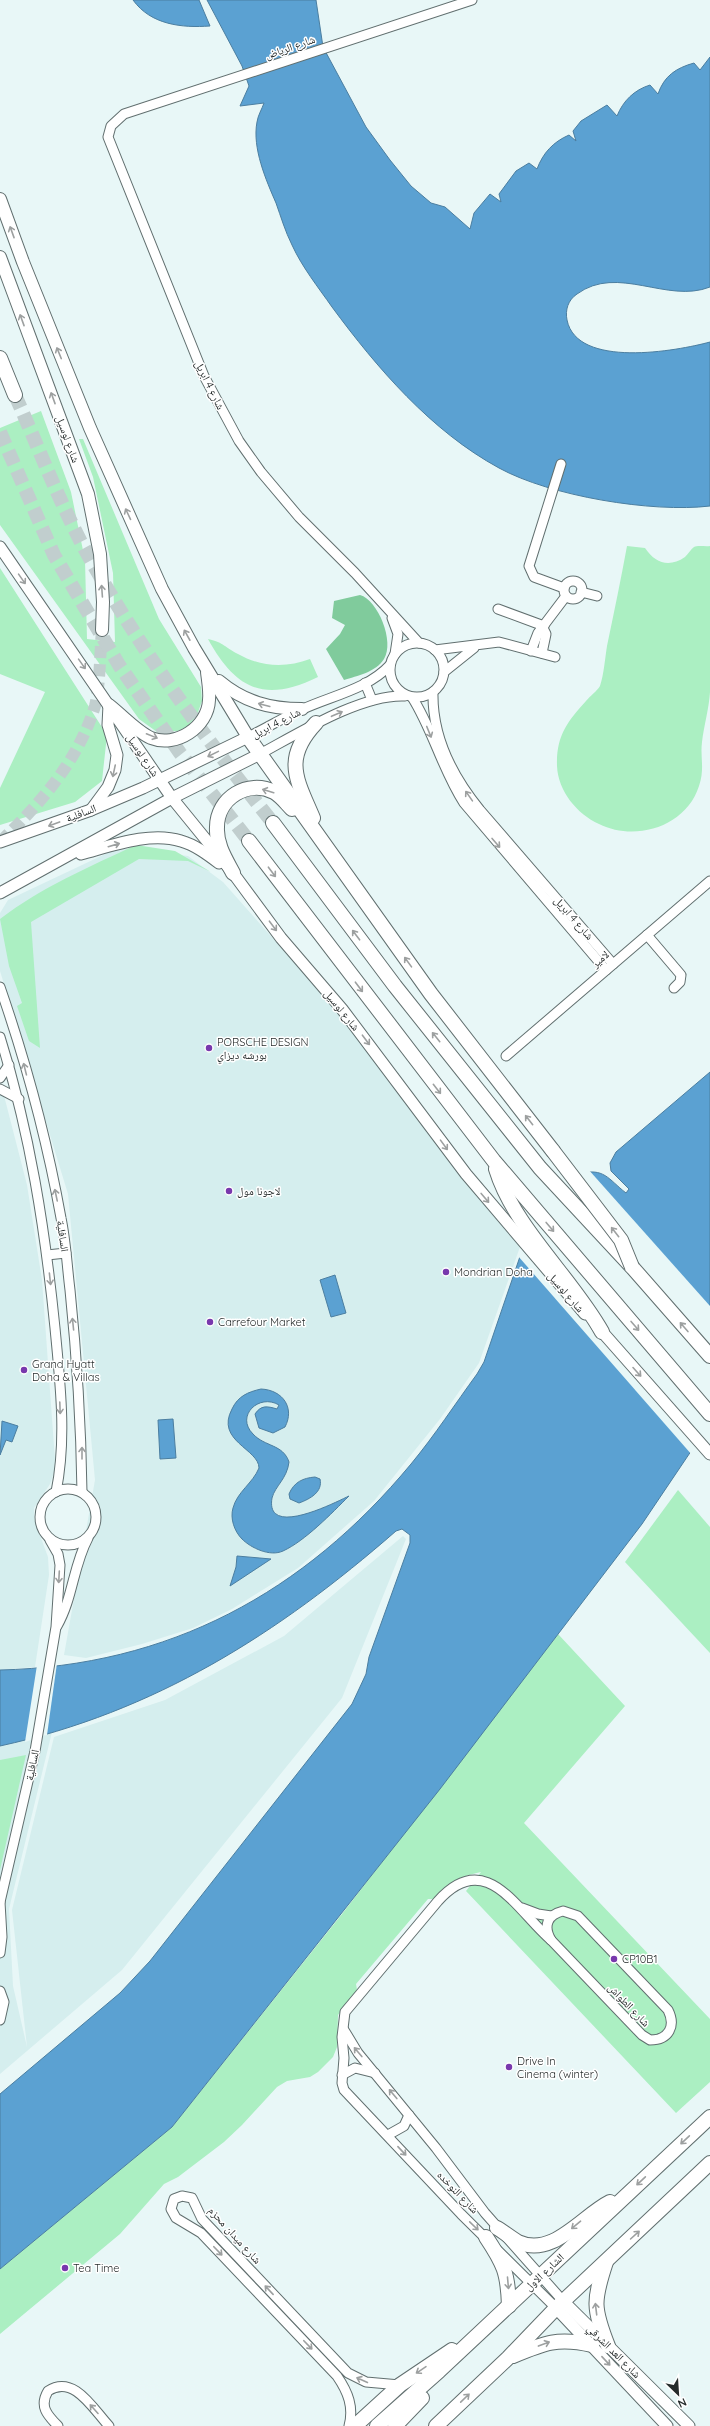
<svg xmlns="http://www.w3.org/2000/svg" width="710" height="2426" font-family="Quicksand,'Noto Naskh Arabic',sans-serif">
<style>
.built{fill:#d5eeee}
.green{fill:#abefc2}
.forest{fill:#80cb9c}
.water{fill:#5ba1d2;stroke:#4b7ea0}
.pier{fill:#e8f7f7}
.lines{fill:none;stroke-linecap:round;stroke-linejoin:round}
.secondary-tunnel{stroke:#c1cece;stroke-width:12;stroke-dasharray:12 6;stroke-linecap:butt}
.trunk-tunnel{stroke:#c1cece;stroke-width:14;stroke-dasharray:14 7;stroke-linecap:butt}
.minor-casing{stroke:#616f6f;stroke-width:11}
.tertiary-casing{stroke:#616f6f;stroke-width:13}
.secondary-casing{stroke:#616f6f;stroke-width:14}
.primary-casing{stroke:#616f6f;stroke-width:16}
.trunk-casing{stroke:#616f6f;stroke-width:16}
.minor{stroke:#fff;stroke-width:9}
.tertiary{stroke:#fff;stroke-width:11}
.secondary{stroke:#fff;stroke-width:12}
.primary{stroke:#fff;stroke-width:14}
.trunk{stroke:#fff;stroke-width:14}
.trunk-bridge-casing{stroke:#616f6f;stroke-width:16;stroke-linecap:butt}
.trunk-bridge{stroke:#fff;stroke-width:14}
.oneway{stroke:#9da0a0}
.poi-dot{fill:#7838ad;stroke:#fff;stroke-width:1.5}
.labels{text-anchor:middle;dominant-baseline:central;stroke-width:3;stroke-linejoin:round;paint-order:stroke}
.street-label{font-size:11px;fill:#262c2c;stroke:#fff}
.poi-label{font-size:11px;fill:#262c2c;stroke:#fff;text-anchor:start}
</style>
<rect width="100%" height="100%" fill="#e8f7f7"/>
<!-- built -->
<g class="built">
<path d="M118,848L188,856L223,882L325,997L521,1244L479,1363L440,1419L374,1501L298,1568L232,1609L193,1628L142,1644L86,1658L64,1655L95,1480L68,1194L0,971V913L8,900Z"/>
<path d="M0,1080L27,1185L42,1280L55,1460L54,1472L50,1484L34,1508V1519L48,1557L49,1575L35,1667L0,1670Z"/>
<path d="M403,1536L406,1539L342,1698L122,1970L0,2074V1746L52,1732L9,1909L13,1986L27,2047L12,1910L54,1737L165,1700L284,1636Z"/>
</g>
<!-- green -->
<g class="green">
<path d="M41,411L71,492L85,560L87,639L115,642L113,573L93,477L79,439H83L159,619L201,687L202,701L197,715L188,726L178,731L157,732L139,719L0,525V428Z"/>
<path d="M627,546L645,548C655,563 669,568 685,557C688,554 691,549 694,547C698,545 706,547 710,546C710,595 710,644 710,692C709,709 704,725 702,742C700,758 705,768 699,786C686,827 635,842 599,824C577,814 558,791 557,766C556,736 567,722 586,701C590,696 597,691 600,686C604,674 605,658 607,646C614,612 621,579 627,546Z"/>
<path d="M0,568L107,735L102,781L75,802L0,825V788L45,692L0,674Z"/>
<path d="M208,639C225,643 224,647 238,654C261,667 286,668 310,659L318,677C265,703 236,690 208,639Z"/>
<path d="M136,845L175,851L211,872L188,861L139,859L31,922L40,1048L29,1041L17,1006L22,1003L9,966L0,919C42,887 89,867 136,845Z"/>
<path d="M678,1490L710,1527V1653L625,1562Z"/>
<path d="M558,1634L625,1706L524,1823L710,2019V2082L676,2113L466,1891L481,1872C457,1877 450,1882 434,1899H428L356,1984L357,1990L338,2015L337,2047L333,2057L318,2072L310,2077L287,2081L277,2087L242,2125L224,2142L178,2177L164,2184L120,2234L0,2334V2269L172,2127L342,1914Z"/>
<path d="M26,1755L0,1870V1760Z"/>
</g>
<!-- forest -->
<path class="forest" d="M360,595C378,600 395,642 384,659C376,672 357,676 344,680L326,649L340,634L345,625L332,618L334,601Z"/>
<!-- water -->
<g class="water">
<path d="M133,0H199L210,26C182,28 151,25 133,0Z"/>
<path d="M207,0H316L323,47L366,127L390,160L411,186L431,203L445,207L470,229L474,213L490,194L501,202L499,194L516,171L529,163L537,169C543,153 553,142 569,135L576,141L573,131L581,121L607,105L617,116C623,101 634,90 650,85L658,94C664,76 676,68 694,63L700,70L710,57V287C667,304 618,264 577,294C568,300 565,310 567,320C577,369 677,351 710,342V506C652,513 550,496 499,468C431,431 377,368 332,307C318,287 302,267 292,245C285,231 281,217 276,203C266,180 252,148 257,122C258,115 262,109 264,103L240,106L249,86L242,66Z"/>
<path d="M710,1072V1423L642,1524L440,1789L172,2127L0,2269V2094L120,1993L150,1961L352,1704L366,1674L369,1657L410,1543V1535L402,1529L396,1531C278,1634 155,1712 0,1746V1670C169,1666 304,1593 411,1464C435,1435 455,1404 477,1374L484,1362L528,1233L579,1174C604,1167 608,1179 626,1193L629,1189L611,1171L610,1163L616,1152Z"/>
<path d="M335,1275L346,1313L331,1317L320,1280Z"/>
<path d="M261,1389C283,1390 295,1408 285,1427L273,1433L259,1428L255,1414C261,1405 267,1406 277,1409L279,1405C259,1393 235,1416 253,1434C265,1447 283,1444 289,1462C287,1479 275,1486 272,1498C265,1539 336,1502 349,1496C332,1513 305,1541 283,1551C270,1557 251,1548 242,1539C234,1531 230,1518 233,1508C237,1492 253,1483 259,1468C259,1449 215,1441 232,1409C238,1396 248,1392 261,1389Z"/>
<path d="M173,1419L176,1458L160,1459L158,1420Z"/>
<path d="M2,1421L18,1426L12,1442L6,1440L0,1455Z"/>
<path d="M315,1477L320,1479C323,1492 310,1499 299,1503L290,1499L289,1494C294,1482 303,1478 315,1477Z"/>
<path d="M237,1556L271,1559L230,1586L236,1567Z"/>
</g>
<!-- pier -->
<g class="pier">
<path d="M588,1169L710,1306V1427L692,1455L518,1256L526,1232L566,1180L578,1172Z"/>
<path d="M57,1663L47,1735L25,1742L37,1665Z"/>
</g>
<g class="lines">
<!-- secondary-tunnel -->
<path class="secondary-tunnel" d="M0,842C41,803 78,761 95,706C100,686 100,652 102,630"/>
<!-- trunk-tunnel -->
<g class="trunk-tunnel">
<path d="M15,395C37,444 57,496 82,544C136,644 202,734 273,823"/>
<path d="M0,432L54,555L119,665L180,753L249,841"/>
</g>
<!-- minor casing -->
<g class="minor-casing">
<g id="minor">
<path d="M561,464L529,566L534,577L564,588"/>
<circle cx="573" cy="590" r="9"/>
<path d="M581,592L597,596"/>
<path d="M498,609L544,626"/>
<path d="M392,618L398,634L395,654"/>
<circle cx="417" cy="670" r="27"/>
<path d="M419,643L355,573L299,517L261,472L239,441L204,376L108,137L111,126L124,114L472,0"/>
<path d="M435,650L499,642L555,657"/>
<path d="M531,651L538,633L566,596"/>
<path d="M542,653L546,634L543,628"/>
<path d="M444,672L474,648"/>
<path d="M365,683L372,700"/>
<path d="M433,692C432,736 453,777 480,810L613,964"/>
<path d="M412,697C433,730 442,769 464,803L606,970"/>
<path d="M248,737C267,728 284,717 303,709C331,696 368,689 390,665"/>
<path d="M260,754C299,733 361,694 405,696"/>
<path d="M647,935L681,975L680,982L674,988"/>
<path d="M0,987C26,1062 47,1140 61,1218C66,1242 67,1266 70,1290C77,1358 81,1424 82,1492"/>
<path d="M0,1037C30,1132 45,1229 55,1328C60,1382 67,1439 56,1492"/>
<path d="M506,1056L710,881"/>
<path d="M0,1078L9,1065"/>
<path d="M0,1089L19,1099"/>
<path d="M47,1255L66,1253"/>
<circle cx="68" cy="1517" r="28"/>
<path d="M57,1626C73,1598 73,1566 88,1538"/>
<path d="M0,1902L35,1751L56,1627L60,1565L58,1554L50,1540"/>
<path d="M522,1908L538,1914L551,1916"/>
<path d="M563,1911L578,1916L668,2010C676,2026 669,2040 650,2040L642,2035L551,1940C543,1926 547,1915 563,1911Z"/>
<path d="M551,1940C517,1911 486,1847 438,1901L345,2012L342,2037L344,2058L342,2083L344,2090L461,2214L556,2308"/>
<path d="M0,1953L2,1937L0,1902"/>
<path d="M0,1991L4,2002L0,2020"/>
<path d="M344,2030L358,2053L436,2148L485,2213L563,2301"/>
<path d="M342,2075L355,2068L375,2073"/>
<path d="M388,2135L404,2126L409,2115"/>
<path d="M58,2426C47,2415 39,2406 48,2391C74,2374 93,2409 109,2426"/>
<path d="M349,2426C354,2407 348,2392 337,2376L201,2233L176,2218L171,2209L174,2199L182,2196L192,2198L202,2219L348,2373L366,2382L400,2385"/>
</g>
</g>
<!-- tertiary casing -->
<g class="tertiary-casing">
<g id="tertiary">
<path d="M0,547L172,798L233,873L281,938L342,1009L466,1174L585,1314"/>
<path d="M91,810L108,787L115,770L117,755L108,725L109,705"/>
<path d="M0,842L91,810L143,788L248,737"/>
<path d="M81,854C111,846 150,831 181,841C195,845 207,854 219,863"/>
<path d="M0,893L172,798L260,754"/>
<path d="M597,1326L710,1454"/>
<path d="M563,2301L689,2426"/>
<path d="M556,2308L667,2426"/>
</g>
</g>
<!-- secondary casing -->
<g class="secondary-casing">
<g id="secondary">
<path d="M0,199L23,262L90,428L162,589L194,648L248,737"/>
<path d="M0,257L88,494L100,554L103,602L102,630"/>
<path d="M219,681C244,702 270,709 302,709"/>
<path d="M109,705C122,715 136,731 151,738C176,748 208,727 209,700C210,691 208,681 207,672"/>
</g>
</g>
<!-- primary casing -->
<g class="primary-casing">
<g id="primary">
<path d="M497,2228C504,2232 511,2238 518,2242C553,2258 582,2216 610,2202"/>
<path d="M486,2237C504,2264 508,2273 509,2306"/>
<path d="M606,2262C593,2301 593,2308 608,2346"/>
<path d="M513,2356C544,2343 558,2337 592,2345"/>
<path d="M355,2426L400,2385L452,2350"/>
<path d="M377,2426L439,2371L710,2117"/>
<path d="M395,2426L422,2398"/>
<path d="M436,2426L508,2358L556,2308L710,2163"/>
</g>
</g>
<!-- trunk casing -->
<g class="trunk-casing">
<g id="trunk">
<path d="M0,358L15,395"/>
<path d="M248,737L431,994L553,1151"/>
<path d="M313,818C297,780 282,759 316,723"/>
<path d="M273,823L395,986L540,1168L632,1267L710,1356"/>
<path d="M249,841L494,1161L710,1414"/>
<path d="M233,873C225,858 216,844 217,827C217,798 248,779 274,792C281,796 286,803 292,809"/>
<path d="M496,1169C514,1228 572,1278 602,1332"/>
</g>
</g>
<!-- minor -->
<use href="#minor" class="minor"/>
<!-- tertiary -->
<use href="#tertiary" class="tertiary"/>
<!-- secondary -->
<use href="#secondary" class="secondary"/>
<!-- primary -->
<use href="#primary" class="primary"/>
<!-- trunk -->
<use href="#trunk" class="trunk"/>
<!-- trunk-bridge casing -->
<g class="trunk-bridge-casing">
<path id="trunk-bridge" d="M553,1151L621,1240L632,1267"/>
</g>
<!-- trunk-bridge -->
<use href="#trunk-bridge" class="trunk-bridge"/>
</g>
<!-- one-way arrows -->
<defs><path id="oneway-shaft" d="M-6 0H5M1.5-3L5.5 0L1.5 3" fill="none" stroke-width="1.6" stroke-linecap="round" stroke-linejoin="round"/></defs>
<g class="oneway">
<use href="#oneway-shaft" transform="translate(12 232) rotate(-110)"/>
<use href="#oneway-shaft" transform="translate(22 320) rotate(-110)"/>
<use href="#oneway-shaft" transform="translate(59 353) rotate(-112)"/>
<use href="#oneway-shaft" transform="translate(53 398) rotate(-110)"/>
<use href="#oneway-shaft" transform="translate(128 514) rotate(-115)"/>
<use href="#oneway-shaft" transform="translate(22 579) rotate(55)"/>
<use href="#oneway-shaft" transform="translate(102 591) rotate(-94)"/>
<use href="#oneway-shaft" transform="translate(187 635) rotate(-119)"/>
<use href="#oneway-shaft" transform="translate(82 664) rotate(55)"/>
<use href="#oneway-shaft" transform="translate(264 705) rotate(-165)"/>
<use href="#oneway-shaft" transform="translate(337 714) rotate(-23)"/>
<use href="#oneway-shaft" transform="translate(429 732) rotate(68)"/>
<use href="#oneway-shaft" transform="translate(152 736) rotate(22)"/>
<use href="#oneway-shaft" transform="translate(213 754) rotate(154)"/>
<use href="#oneway-shaft" transform="translate(114 771) rotate(102)"/>
<use href="#oneway-shaft" transform="translate(268 791) rotate(-163)"/>
<use href="#oneway-shaft" transform="translate(469 796) rotate(-125)"/>
<use href="#oneway-shaft" transform="translate(54 824) rotate(160)"/>
<use href="#oneway-shaft" transform="translate(496 843) rotate(49)"/>
<use href="#oneway-shaft" transform="translate(114 845) rotate(-16)"/>
<use href="#oneway-shaft" transform="translate(272 872) rotate(53)"/>
<use href="#oneway-shaft" transform="translate(273 926) rotate(53)"/>
<use href="#oneway-shaft" transform="translate(356 935) rotate(-127)"/>
<use href="#oneway-shaft" transform="translate(408 962) rotate(-126)"/>
<use href="#oneway-shaft" transform="translate(359 987) rotate(53)"/>
<use href="#oneway-shaft" transform="translate(436 1037) rotate(-129)"/>
<use href="#oneway-shaft" transform="translate(366 1040) rotate(53)"/>
<use href="#oneway-shaft" transform="translate(25 1069) rotate(-104)"/>
<use href="#oneway-shaft" transform="translate(437 1089) rotate(52)"/>
<use href="#oneway-shaft" transform="translate(529 1120) rotate(-128)"/>
<use href="#oneway-shaft" transform="translate(444 1145) rotate(54)"/>
<use href="#oneway-shaft" transform="translate(56 1195) rotate(-102)"/>
<use href="#oneway-shaft" transform="translate(485 1198) rotate(50)"/>
<use href="#oneway-shaft" transform="translate(550 1227) rotate(50)"/>
<use href="#oneway-shaft" transform="translate(615 1232) rotate(-128)"/>
<use href="#oneway-shaft" transform="translate(50 1279) rotate(84)"/>
<use href="#oneway-shaft" transform="translate(73 1324) rotate(-96)"/>
<use href="#oneway-shaft" transform="translate(635 1326) rotate(49)"/>
<use href="#oneway-shaft" transform="translate(684 1327) rotate(-131)"/>
<use href="#oneway-shaft" transform="translate(637 1372) rotate(48)"/>
<use href="#oneway-shaft" transform="translate(60 1408) rotate(88)"/>
<use href="#oneway-shaft" transform="translate(82 1453) rotate(-90)"/>
<use href="#oneway-shaft" transform="translate(59 1577) rotate(93)"/>
<use href="#oneway-shaft" transform="translate(358 2052) rotate(-130)"/>
<use href="#oneway-shaft" transform="translate(393 2094) rotate(-130)"/>
<use href="#oneway-shaft" transform="translate(685 2140) rotate(137)"/>
<use href="#oneway-shaft" transform="translate(402 2151) rotate(47)"/>
<use href="#oneway-shaft" transform="translate(641 2181) rotate(137)"/>
<use href="#oneway-shaft" transform="translate(576 2225) rotate(140)"/>
<use href="#oneway-shaft" transform="translate(474 2226) rotate(44)"/>
<use href="#oneway-shaft" transform="translate(635 2235) rotate(-42)"/>
<use href="#oneway-shaft" transform="translate(218 2251) rotate(46)"/>
<use href="#oneway-shaft" transform="translate(508 2283) rotate(85)"/>
<use href="#oneway-shaft" transform="translate(269 2290) rotate(-133)"/>
<use href="#oneway-shaft" transform="translate(596 2309) rotate(-97)"/>
<use href="#oneway-shaft" transform="translate(544 2344) rotate(-20)"/>
<use href="#oneway-shaft" transform="translate(308 2345) rotate(46)"/>
<use href="#oneway-shaft" transform="translate(606 2361) rotate(47)"/>
<use href="#oneway-shaft" transform="translate(421 2370) rotate(146)"/>
<use href="#oneway-shaft" transform="translate(362 2380) rotate(-156)"/>
<use href="#oneway-shaft" transform="translate(465 2398) rotate(-44)"/>
<use href="#oneway-shaft" transform="translate(94 2409) rotate(-132)"/>
</g>
<!-- markers -->
<g class="poi-dot">
<circle cx="209" cy="1048" r="4"/>
<circle cx="229" cy="1191" r="4"/>
<circle cx="446" cy="1272" r="4"/>
<circle cx="210" cy="1322" r="4"/>
<circle cx="24" cy="1370" r="4"/>
<circle cx="614" cy="1959" r="4"/>
<circle cx="509" cy="2067" r="4"/>
<circle cx="65" cy="2268" r="4"/>
</g>
<g class="labels">
<!-- street labels -->
<g class="street-label">
<text transform="translate(290 47) rotate(-19)">شارع الرياض</text>
<text transform="translate(210 385) rotate(64)">شارع 4 ابريل</text>
<text transform="translate(68 439) rotate(70)">شارع لوسيل</text>
<text transform="translate(276 723) rotate(-27)">شارع 4 ابريل</text>
<text transform="translate(143 755) rotate(56)">شارع لوسيل</text>
<text transform="translate(81 813) rotate(-21)">السافلية</text>
<text transform="translate(574 918) rotate(49)">شارع 4 ابريل</text>
<text transform="translate(600 959) rotate(-41)">لامير</text>
<text transform="translate(342 1010) rotate(51)">شارع لوسيل</text>
<text transform="translate(63 1236) rotate(82)">السافلية</text>
<text transform="translate(566 1292) rotate(49)">شارع لوسيل</text>
<text transform="translate(32 1765) rotate(-78)">السافلية</text>
<text transform="translate(629 2005) rotate(46)">شارع الطواش</text>
<text transform="translate(458 2192) rotate(46)">شارع النوخده</text>
<text transform="translate(235 2235) rotate(48)">شارع ميدان محزم</text>
<text transform="translate(544 2272) rotate(-43)">الشارع الاول</text>
<text transform="translate(614 2351) rotate(45)">شارع العد الشرقي</text>
</g>
<!-- poi labels -->
<g class="poi-label">
<text x="217" y="1042">PORSCHE DESIGN<tspan x="217" dy="13">بورشه ديزاي</tspan></text>
<text x="237" y="1191">لاجونا مول</text>
<text x="454" y="1272">Mondrian Doha</text>
<text x="218" y="1322">Carrefour Market</text>
<text x="32" y="1364">Grand Hyatt<tspan x="32" dy="13">Doha &amp; Villas</tspan></text>
<text x="622" y="1959">CP10B1</text>
<text x="517" y="2061">Drive In<tspan x="517" dy="13">Cinema (winter)</tspan></text>
<text x="73" y="2268">Tea Time</text>
</g>
</g>
<!-- north arrow -->
<g transform="translate(678 2394) rotate(155)" stroke="#ffffff" stroke-width="3" paint-order="stroke">
<path d="M0-3L7 15L0 10L-7 15Z" fill="#262c2c"/>
<text y="-6" font-size="11" font-weight="bold" text-anchor="middle" fill="#262c2c">N</text>
</g>
</svg>
